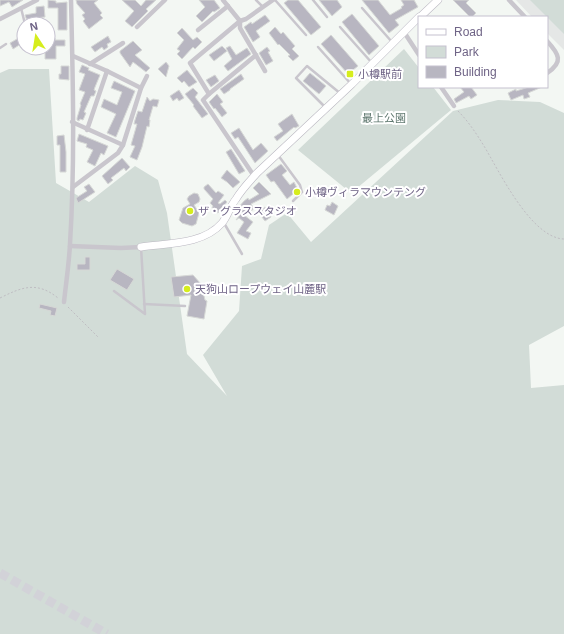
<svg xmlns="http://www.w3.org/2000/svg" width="564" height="634" font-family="Arial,'Noto Sans JP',sans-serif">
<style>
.built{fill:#e5e7e6}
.green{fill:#d2dcd7}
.building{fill:#b8b6c1;stroke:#d6d8d6}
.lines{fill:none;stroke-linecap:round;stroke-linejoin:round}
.highway-tunnel{stroke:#d2d2d8;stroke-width:9;stroke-dasharray:9 4.5;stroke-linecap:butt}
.secondary-casing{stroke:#bbb8c2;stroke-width:8}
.path{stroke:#bfbdc2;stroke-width:1;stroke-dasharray:2 2;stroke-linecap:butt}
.lane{stroke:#c9c6cd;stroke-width:2.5}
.street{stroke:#c9c6cd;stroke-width:4.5}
.secondary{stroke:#fff;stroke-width:7}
.poi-dot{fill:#d6ed1d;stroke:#fff;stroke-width:1.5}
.labels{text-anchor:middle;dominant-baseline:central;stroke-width:4;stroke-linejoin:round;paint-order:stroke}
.poi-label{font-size:11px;fill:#6f6486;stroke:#fff;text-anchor:start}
.park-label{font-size:11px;fill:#5f786f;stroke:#fff}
</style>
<rect width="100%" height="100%" fill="#f3f7f3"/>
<!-- built -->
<path class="built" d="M516,0H564V50L547,33V17H532Z"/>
<!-- green -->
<g class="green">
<path d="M530,0H564V34Z"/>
<path d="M404,49L419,68V87H433L451,110L351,193L298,150Z"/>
<path d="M9,69H49L56,183L89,202L135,166L158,180L167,213L187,354L227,396L203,355L239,311L242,266L261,259L269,225L287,213L311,242L453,111L498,100L540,102L564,113V326L529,345L531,388L564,385V634H0V73Z"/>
</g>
<!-- building -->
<g class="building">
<path d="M0,0H23L12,7L9,2L0,6Z"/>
<path d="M48,0L56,1V3L67,2V30H58V8H48Z"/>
<path d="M76,0H98L94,3L102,13L100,15L103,18L89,29L83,21L85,19L82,15L85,13L77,4Z"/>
<path d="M122,0H135L141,6L146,0H156L146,9L148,11L132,27L125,21L134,11Z"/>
<path d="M199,0H214L220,8L214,12L213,11L202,22L196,16L205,7Z"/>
<path d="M288,0H298L321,27L311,35L284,3Z"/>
<path d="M319,0H337L342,7L332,16Z"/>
<path d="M362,0H378L390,15L402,8L401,7L404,5L401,0H414L418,7L395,20L399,25L389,33Z"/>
<path d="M453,0H469L466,3L476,13L472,17H470Z"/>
<path d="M44,6L45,17L31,18L32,21H27L25,15L36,13V7Z"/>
<path d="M352,14L379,46L369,55L342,22Z"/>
<path d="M265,15L270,21L256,31L260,37L253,42L244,27L251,22L252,24Z"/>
<path d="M275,27L281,34L283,32L295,46L292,49L299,56L293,61L288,56L290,55L279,44L278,45L269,33Z"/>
<path d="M182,28L193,40L197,37L202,42L195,49L193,47L182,59L177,54L180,51L177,49L184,40L177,33Z"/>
<path d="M24,35V42L13,49L10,43Z"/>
<path d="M331,35L358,66L348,74L321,44Z"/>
<path d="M108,36L111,42L107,44L108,47L104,50L102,47L95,52L91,47Z"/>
<path d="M48,38H55V40H65V46H56V59H45V51H48Z"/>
<path d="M133,41L142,50L135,55L150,68L146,72L133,62L130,67L120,53V51Z"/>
<path d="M222,46L227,51L214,61L209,55Z"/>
<path d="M230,46L236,55L247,48L251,54L228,71L224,66L232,59L226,48Z"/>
<path d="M267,47L270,51L268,52L273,61L266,65L259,53Z"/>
<path d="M166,62L169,66L166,77L158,69Z"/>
<path d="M82,65L89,68L88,70L100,75L95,87L94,90L96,91L94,96H91L84,112L86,113L83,120L80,119L79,121L77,120V118L81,105L80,104L85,92L79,90L85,74L79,72Z"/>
<path d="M61,66H69V80L59,79V74H61Z"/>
<path d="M187,70L197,82L189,87L184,81L182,83L177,78Z"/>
<path d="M310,73L326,86L319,94L303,81Z"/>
<path d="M241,74L244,79L230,89V90L224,94L220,89Z"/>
<path d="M215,75L219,81L211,87L206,80Z"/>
<path d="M114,81L135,91L116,137L107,133L116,114L101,107L104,99L117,105L122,92L111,88Z"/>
<path d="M460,87H471L477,95L471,99L469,96L456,103L454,99L464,92Z"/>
<path d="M529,87H542L528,93L530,97L524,99L523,95L511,100L508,93L516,89V91Z"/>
<path d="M193,88L198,93L195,97L208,114L202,118L193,106L194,105L185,94Z"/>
<path d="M179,90L184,98L179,101L177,98L173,101L170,96Z"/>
<path d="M217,94L223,102L220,104L227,113L222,117L215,108L214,109L209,102Z"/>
<path d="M147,97L150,101L153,99L159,100L157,107L153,106L149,120H150L149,127L147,126L142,147L137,160L130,157L135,146L131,145L137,124H134L135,120L138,111L142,112Z"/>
<path d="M292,114L299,126L295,128L294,127L277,141L274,137L283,131L278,124Z"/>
<path d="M239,128L253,150L261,143L268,151L255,163L238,137L235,139L231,133Z"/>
<path d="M79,134L108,146L104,155L101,153L95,166L87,162L93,150L86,147L87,144L77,141Z"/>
<path d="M64,135L66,152V172H60V145H57V136Z"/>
<path d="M231,149L245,171L239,174L226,152Z"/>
<path d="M122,158L130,167L126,171L124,168L111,178L113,180L108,184L102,176Z"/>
<path d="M281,164L287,171L282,175L290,185L294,182L298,190L287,199L274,181L271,182L266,175Z"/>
<path d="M227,170L240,182L233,188L227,182L221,178Z"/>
<path d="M259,182L271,194L251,204L254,209L244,215L253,222L246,231L251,233L248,239L237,233L244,222L239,218L236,220L242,212L238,208L244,201L248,198L249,200L259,194L253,188Z"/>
<path d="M89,184L95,192L78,203L76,198L87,191L84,187Z"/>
<path d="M208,184L216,193L218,191L224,195L218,203L220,204L225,200L227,202L218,213L213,210L214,209L212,208L213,206L210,203L213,199L204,189V187Z"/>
<path d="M194,193L198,194L200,199L199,202L194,205L199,213L196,224L192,226L182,223L179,220L183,208L190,204L187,199L189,196Z"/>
<path d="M332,202L338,206L334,215L325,210L327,205L330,206Z"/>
<path d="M265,207L271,217L265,221L258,212Z"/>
<path d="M85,257H90V270H77V264H85Z"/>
<path d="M117,269L134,279L127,290L110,280Z"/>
<path d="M193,275L201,284L205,300L207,301L204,319L187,316L191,295L174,297L171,277Z"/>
<path d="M40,304L57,308L55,316L50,315L51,311L39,308Z"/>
</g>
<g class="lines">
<!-- highway-tunnel -->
<path class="highway-tunnel" d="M0,573L107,634"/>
<!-- secondary casing -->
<g class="secondary-casing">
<g id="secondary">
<path d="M420,17L438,0"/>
<path d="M141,247C167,243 203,245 222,223C228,216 230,206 236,199C242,189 250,181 257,173L352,84L419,17"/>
</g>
</g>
<!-- path -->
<g class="path">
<path d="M458,111C468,121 476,133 484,146C499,171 531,238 564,239"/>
<path d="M0,298C22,287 37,281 58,298"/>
<path d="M68,307L98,337"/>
</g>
<!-- lane -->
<g class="lane">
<path d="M256,0L263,7"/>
<path d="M275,0L306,35"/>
<path d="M313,0L327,17"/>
<path d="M21,8L25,24"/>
<path d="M362,8L392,42"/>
<path d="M340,27L372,63"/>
<path d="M318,47L351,84"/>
<path d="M0,48L6,44"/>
<path d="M325,107L296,78L307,66L341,94"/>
<path d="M278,155L300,185L302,192L293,201"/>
<path d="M224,223L242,254"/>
<path d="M114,291L145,314L141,247"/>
<path d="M144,304L185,306"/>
</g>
<!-- street -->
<g class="street">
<path d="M223,0L240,21V28L265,71"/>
<path d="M509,0L525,17"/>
<path d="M0,19L37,0"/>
<path d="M137,27L165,0"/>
<path d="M198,30L228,6"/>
<path d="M404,32L419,55"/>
<path d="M547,41C559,54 564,62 547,73"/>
<path d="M90,64L123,43"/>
<path d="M441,87L454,106"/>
<path d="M141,88L147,76"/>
<path d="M209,94L256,55"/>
<path d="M72,122L123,145"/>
<path d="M87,130L107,71"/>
<path d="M254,176L203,100L209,94L190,63L240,21L246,19L273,0"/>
<path d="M73,187L118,153L123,145L141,88L107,71L73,56"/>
<path d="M70,246L121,248L141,247"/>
<path d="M64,302C66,283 69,264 70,244C75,163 73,81 71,0"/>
</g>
<!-- secondary -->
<use href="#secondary" class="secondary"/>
</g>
<!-- markers -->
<g class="poi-dot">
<rect x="346" y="70" width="8" height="8" rx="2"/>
<circle cx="297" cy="192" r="4"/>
<circle cx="190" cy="211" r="4"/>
<circle cx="187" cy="289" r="4"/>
</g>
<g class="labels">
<!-- poi labels -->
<g class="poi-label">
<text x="358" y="74">小樽駅前</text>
<text x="305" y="192">小樽ヴィラマウンテング</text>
<text x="198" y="211">ザ・グラススタジオ</text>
<text x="195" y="289">天狗山ロープウェイ山麓駅</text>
</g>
<!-- park labels -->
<g class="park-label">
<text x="384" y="118">最上公園</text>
</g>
</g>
<!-- legend -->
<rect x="418" y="16" width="130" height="72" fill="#ffffff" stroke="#c5c1cf"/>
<rect x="426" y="29" width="20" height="6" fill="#ffffff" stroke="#c5c1cf"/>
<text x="454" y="36" font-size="12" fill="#6f6486">Road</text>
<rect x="426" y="46" width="20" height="12" fill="#d2dcd7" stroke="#c5c1cf"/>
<text x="454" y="56" font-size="12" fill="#6f6486">Park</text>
<rect x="426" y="66" width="20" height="12" fill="#b8b6c1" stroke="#c5c1cf"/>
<text x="454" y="76" font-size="12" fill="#6f6486">Building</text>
<!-- north arrow -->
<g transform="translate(36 36) rotate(348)"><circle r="19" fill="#ffffff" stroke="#c5c1cf"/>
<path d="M0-3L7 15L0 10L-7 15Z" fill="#d6ed1d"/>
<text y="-6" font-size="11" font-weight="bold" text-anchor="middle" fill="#6f6486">N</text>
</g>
</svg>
